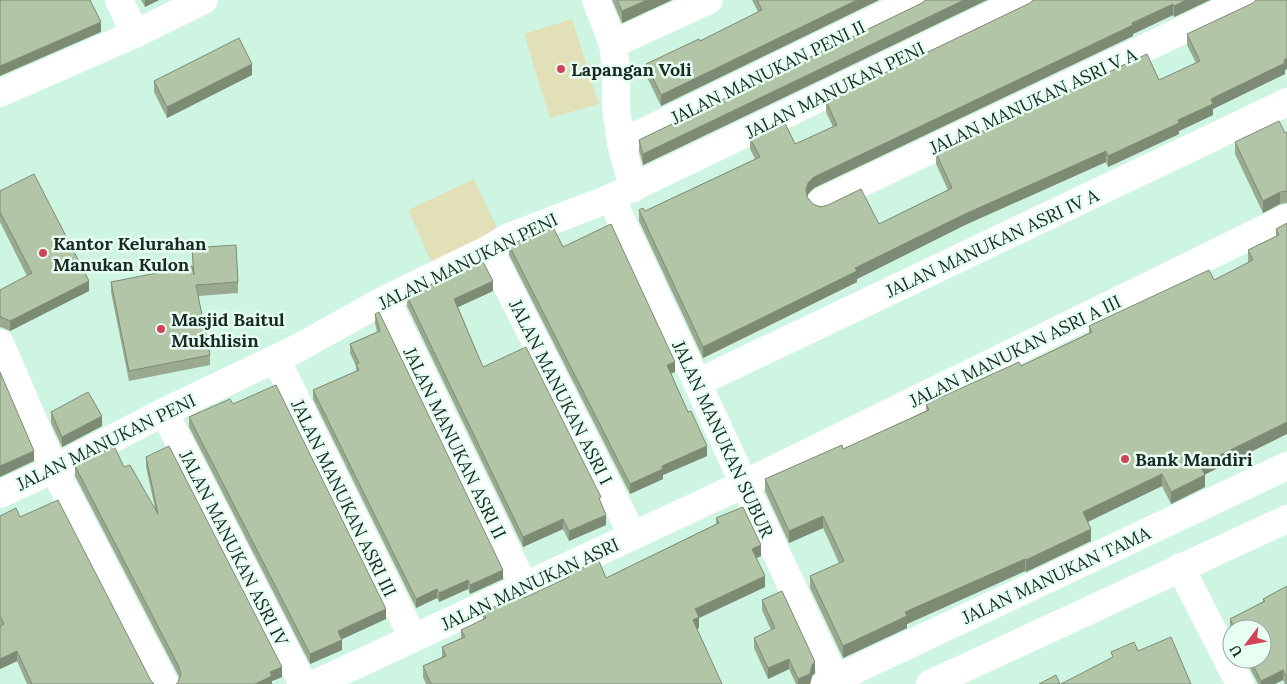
<svg xmlns="http://www.w3.org/2000/svg" width="1287" height="684" font-family="Lora,serif">
<style>
.green{fill:#e2e0b9}
.lines{fill:none;stroke-linecap:round;stroke-linejoin:round}
.minor{stroke:#fff;stroke-width:28}
.wall{fill:#99aa90}
.shaded-wall{fill:#7d8b75}
.building{fill:#b2c6a7;stroke:#7d8b75}
.poi-dot{fill:#d24258;stroke:#e7fef3;stroke-width:2}
.labels{text-anchor:middle;dominant-baseline:central;stroke-width:5;stroke-linejoin:round;paint-order:stroke}
.poi-label{font-size:18px;font-weight:bold;fill:#1a2922;stroke:#e7fef3;text-anchor:start}
.street-label{font-size:18px;fill:#1a2922;stroke:#e7fef3}
</style>
<rect width="100%" height="100%" fill="#cef5e2"/>
<!-- green -->
<g class="green">
<path d="M572,19L599,104L550,118L524,34Z"/>
<path d="M474,179L502,239L435,270L408,210Z"/>
</g>
<g class="lines">
<!-- minor -->
<g class="minor">
<path d="M119,0L135,34"/>
<path d="M596,0L613,44L616,71V108L621,143L633,188"/>
<path d="M613,44L709,0"/>
<path d="M0,93L135,34L204,0"/>
<path d="M621,143L915,0"/>
<path d="M611,198L835,679"/>
<path d="M821,202L1246,0"/>
<path d="M489,249L633,536"/>
<path d="M386,299L524,586"/>
<path d="M0,343L54,469L165,684"/>
<path d="M276,359L413,638"/>
<path d="M697,383L1287,102"/>
<path d="M164,412L303,684"/>
<path d="M0,494L54,469L164,412L298,348L386,299L489,249L509,237L611,198L1023,0"/>
<path d="M1180,567L1240,684"/>
<path d="M315,684L744,484L1287,218"/>
<path d="M825,684L1287,466"/>
<path d="M930,684L1287,519"/>
</g>
</g>
<!-- wall -->
<g class="wall">
<path d="M141,0H159L145,7Z"/>
<path d="M612,0H672L622,23Z"/>
<path d="M752,0H879L661,106L646,75V64L700,41L758,12Z"/>
<path d="M925,0H987L643,165L639,151V140L922,3Z"/>
<path d="M1210,0L1174,17L1173,15L1133,34V36L814,188L808,194L807,197L813,204L879,224L948,190L936,164V153L1159,80L1196,63L1187,45V34L1287,0V69L1285,70V74L1213,109V115L1179,131V134L1108,167L1106,162L965,225L857,279V282L703,358L639,221V210L645,211L755,159L750,149V138L795,144L833,127L826,112V101L1030,3Z"/>
<path d="M252,75L167,118L154,92V81Z"/>
<path d="M1287,132V203L1280,204L1263,213L1235,154V142L1285,133Z"/>
<path d="M0,191L89,291L10,331L1,327L0,328V290L27,276L0,222Z"/>
<path d="M1287,223L1205,475V487L1171,504L1162,486L1088,522L1091,541L1026,572L1025,571L907,624V628L843,658L810,588V576L839,563L823,528L789,543L765,491V479L843,449L926,411V404L1021,366L1089,333V326L1214,280L1248,263V250L1276,236V229Z"/>
<path d="M509,245L675,372L671,373L707,456L663,475V479L630,494L509,255Z"/>
<path d="M192,248L238,282V293L198,296L210,355V365L129,381L111,292V282L193,269Z"/>
<path d="M493,291L458,307L483,367L601,503L606,525L569,541L563,529L523,547L407,306V296Z"/>
<path d="M375,314L503,579L470,594L468,589L439,602L437,598L416,608L313,399V390L356,371V366L350,353V344L377,332L375,323Z"/>
<path d="M233,404L386,619L342,639V650L310,664L189,427V417Z"/>
<path d="M51,412L102,426L62,447L51,423Z"/>
<path d="M146,457L282,677L272,681V684L178,682L179,677L75,476V466L124,467L155,508L146,467Z"/>
<path d="M0,516L20,517L154,684H27L17,661L0,669Z"/>
<path d="M716,518L761,556L756,558L765,587L699,618V628L697,629L722,684H426L423,677V666L442,657V647L461,638V630L483,620V612L524,598L568,578V574L606,578L716,524Z"/>
<path d="M1287,586V684H1285L1283,680L1275,684H1258L1245,659H1262V629H1232V634L1230,630V619L1263,602V599Z"/>
<path d="M762,600L815,673L812,676L810,684H796L789,669L768,679L754,648V638L771,630L762,610Z"/>
</g>
<!-- shaded-wall -->
<g class="shaded-wall">
<path d="M145,0H159L145,7Z"/>
<path d="M647,0H672L622,23V11Z"/>
<path d="M857,0H879L661,106V95Z"/>
<path d="M964,0H987L643,165V154Z"/>
<path d="M1186,0H1210L1174,17V6Z"/>
<path d="M1173,4V15L1133,34V36L814,188L808,194L806,200V189L808,183L814,177Z"/>
<path d="M101,22V32L0,76V66Z"/>
<path d="M1287,58V69L1285,70V74L1213,109V115L1179,131V134L1108,167V156L1178,120L1211,99Z"/>
<path d="M252,64V75L167,118V107Z"/>
<path d="M1106,151V162L965,225L857,279V282L703,358V347L855,268L965,214Z"/>
<path d="M1280,192V204L1263,213V201Z"/>
<path d="M89,281V291L10,331V321Z"/>
<path d="M493,281V291L454,309V299Z"/>
<path d="M675,362V372L667,375V365Z"/>
<path d="M102,416V426L62,447V437Z"/>
<path d="M1287,422V434L1200,477V465Z"/>
<path d="M707,446V456L663,475V479L630,494V484L662,466Z"/>
<path d="M34,451V461L0,477V466Z"/>
<path d="M1162,474V486L1083,524V512Z"/>
<path d="M1205,475V487L1171,504V492Z"/>
<path d="M606,515V525L569,541V531Z"/>
<path d="M823,516V528L789,543V531Z"/>
<path d="M563,519V529L523,547V537Z"/>
<path d="M1091,529V541L1026,572V560Z"/>
<path d="M761,545V556L752,560V549Z"/>
<path d="M1025,559V571L907,624V628L843,658V646L905,612Z"/>
<path d="M503,570V579L470,594V585Z"/>
<path d="M765,576V587L699,618V628L693,631V620L695,609Z"/>
<path d="M468,580V589L439,602V593Z"/>
<path d="M437,589V598L416,608V599Z"/>
<path d="M386,609V619L338,641V631Z"/>
<path d="M342,640V650L310,664V654Z"/>
<path d="M17,651V661L0,669V659Z"/>
<path d="M789,659V669L768,679V668Z"/>
<path d="M815,662V673L812,676L810,684H798V679Z"/>
<path d="M282,667V677L272,681V684H255L270,672Z"/>
<path d="M1283,670V680L1275,684H1261V681Z"/>
</g>
<!-- building -->
<g class="building">
<path d="M0,0H90L101,22L0,66Z"/>
<path d="M617,0H647L622,11Z"/>
<path d="M757,0H857L661,95L646,64L699,39L700,41L762,10Z"/>
<path d="M925,0H964L643,154L639,140L922,3Z"/>
<path d="M1033,0H1186L1174,6L1173,4L1132,23L1133,25L814,177L808,183L806,189L807,197L813,204L820,207L828,205L861,189L879,224L952,188L936,153L1147,54L1159,80L1200,61L1187,34L1253,3L1256,0H1287V58L1284,60L1285,63L1211,99L1213,104L1178,120L1179,123L1108,156L1106,151L965,214L855,268L857,271L703,347L639,210L643,208L645,211L760,157L750,138L784,121L795,144L837,125L826,101L1030,3Z"/>
<path d="M239,38L252,64L167,107L154,81Z"/>
<path d="M1279,121L1285,133L1287,132V191L1280,192L1263,201L1235,142Z"/>
<path d="M34,174L89,281L10,321L1,317H0V290L32,273L0,212V191Z"/>
<path d="M1287,223V422L1200,465L1205,475L1171,492L1162,474L1083,512L1091,529L1026,560L1025,559L905,612L907,616L843,646L810,576L844,561L823,516L789,531L765,479L842,445L843,449L929,410L926,404L1019,362L1021,366L1092,332L1089,326L1209,270L1214,280L1253,260L1248,250L1279,235L1276,229Z"/>
<path d="M611,224L675,362L667,365L688,412L691,411L707,446L662,466L663,469L630,484L509,245L553,227L563,247Z"/>
<path d="M236,245L238,282L196,285L210,355L129,371L111,282L192,266L194,275L192,248Z"/>
<path d="M482,260L493,281L454,299L483,367L526,347L601,497L599,498L606,515L569,531L563,519L523,537L407,296Z"/>
<path d="M379,312L503,570L470,585L468,580L439,593L437,589L416,599L313,390L359,370L356,364L359,363L350,344L380,331L375,314Z"/>
<path d="M0,372L34,451L0,466Z"/>
<path d="M276,385L386,609L338,631L342,640L310,654L189,417L230,399L233,404Z"/>
<path d="M88,392L102,416L62,437L51,412Z"/>
<path d="M114,446L124,467L130,465L158,514L146,457L169,446L282,667L270,672L272,676L255,684H176L178,682L181,674L179,667L75,466Z"/>
<path d="M58,500L151,681L154,684H32L17,651L0,659V626L4,624L0,616V516L16,508L20,517Z"/>
<path d="M743,507L761,545L752,549L765,576L695,609L699,617L693,620L722,684H431L423,666L446,656L442,647L465,637L461,630L486,618L483,612L522,594L524,598L569,577L568,574L599,561L606,578L719,523L716,518Z"/>
<path d="M1287,586V678L1283,670L1261,681L1250,659H1262V629H1235L1230,619L1265,601L1263,599Z"/>
<path d="M782,591L815,662L812,665L810,674L798,679L789,659L768,668L754,638L775,628L762,600Z"/>
<path d="M1171,637L1191,684H1061L1113,657L1111,652L1134,642L1138,651Z"/>
<path d="M1056,675L1060,684H1039Z"/>
</g>
<!-- markers -->
<g class="poi-dot">
<circle cx="561" cy="69" r="5"/>
<circle cx="43" cy="253" r="5"/>
<circle cx="161" cy="329" r="5"/>
<circle cx="1125" cy="459" r="5"/>
</g>
<g class="labels">
<!-- poi labels -->
<g class="poi-label">
<text x="571" y="69">Lapangan Voli</text>
<text x="53" y="243">Kantor Kelurahan<tspan x="53" dy="21">Manukan Kulon</tspan></text>
<text x="171" y="319">Masjid Baitul<tspan x="171" dy="21">Mukhlisin</tspan></text>
<text x="1135" y="459">Bank Mandiri</text>
</g>
<!-- street labels -->
<g class="street-label">
<text transform="translate(768 72) rotate(-26)">JALAN MANUKAN PENI II</text>
<text transform="translate(835 90) rotate(-26)">JALAN MANUKAN PENI</text>
<text transform="translate(1033 101) rotate(-25)">JALAN MANUKAN ASRI V A</text>
<text transform="translate(992 243) rotate(-25)">JALAN MANUKAN ASRI IV A</text>
<text transform="translate(468 261) rotate(-26)">JALAN MANUKAN PENI</text>
<text transform="translate(1015 351) rotate(-26)">JALAN MANUKAN ASRI A III</text>
<text transform="translate(561 392) rotate(63)">JALAN MANUKAN ASRI I</text>
<text transform="translate(723 439) rotate(65)">JALAN MANUKAN SUBUR</text>
<text transform="translate(106 442) rotate(-26)">JALAN MANUKAN PENI</text>
<text transform="translate(455 443) rotate(64)">JALAN MANUKAN ASRI II</text>
<text transform="translate(344 498) rotate(64)">JALAN MANUKAN ASRI III</text>
<text transform="translate(234 548) rotate(63)">JALAN MANUKAN ASRI IV</text>
<text transform="translate(1056 575) rotate(-25)">JALAN MANUKAN TAMA</text>
<text transform="translate(530 584) rotate(-25)">JALAN MANUKAN ASRI</text>
</g>
</g>
<!-- north arrow -->
<g transform="translate(1247 644) rotate(238)"><circle r="24" fill="#e7fef3" stroke="#95a99f"/>
<path d="M0-4L9 19L0 12L-9 19Z" fill="#d24258"/>
<text y="-8" font-size="14" font-weight="bold" text-anchor="middle" fill="#1a2922">U</text>
</g>
</svg>
